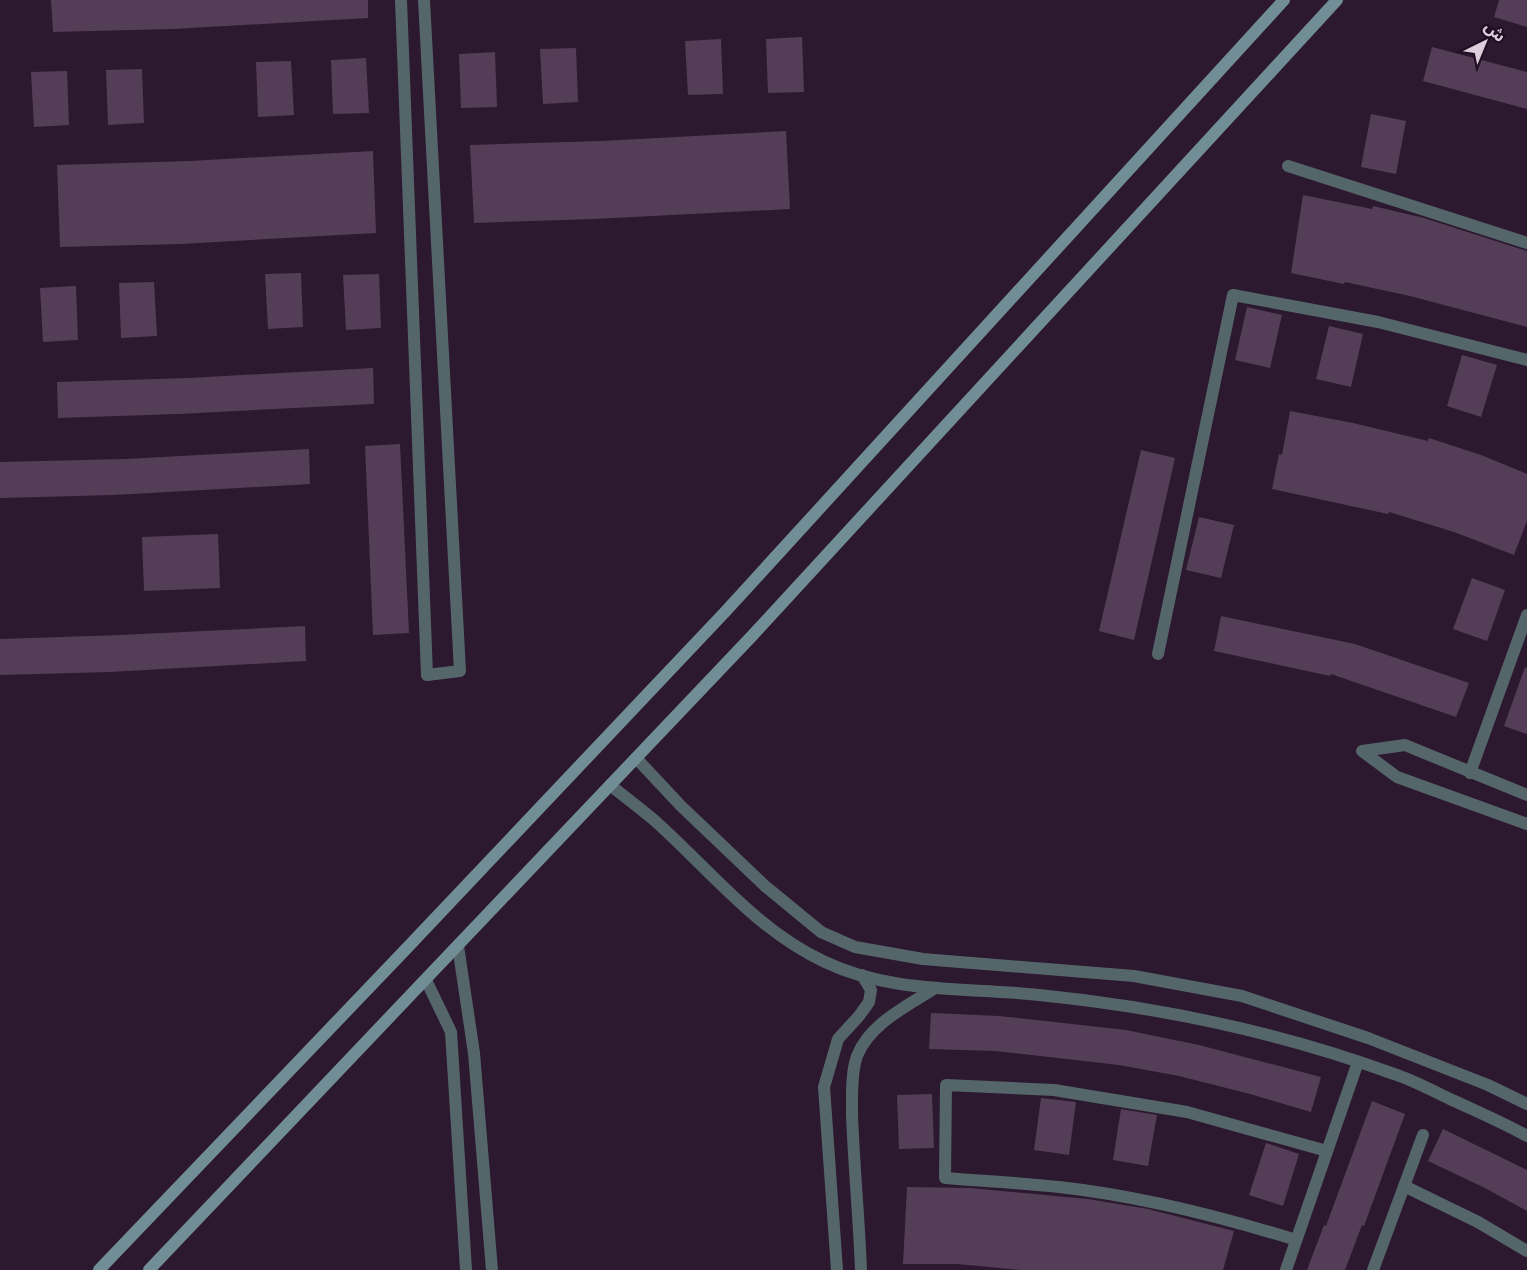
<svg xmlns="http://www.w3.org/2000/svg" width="1527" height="1270" font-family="'Source Sans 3','Noto Sans Arabic',sans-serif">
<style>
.building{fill:#543e57}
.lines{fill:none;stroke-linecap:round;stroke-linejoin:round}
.street{stroke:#54666a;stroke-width:12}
.secondary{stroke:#718d95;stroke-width:12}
</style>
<rect width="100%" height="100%" fill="#2c182f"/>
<!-- building -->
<g class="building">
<path d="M51,0H368V18L173,29L53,32Z"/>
<path d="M1499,0H1527V27L1494,17Z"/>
<path d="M802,37L804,92L768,93L766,39Z"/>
<path d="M721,39L723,94L688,95L685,41Z"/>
<path d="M1432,47L1527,72V109L1423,81Z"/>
<path d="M576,48L578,102L543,104L540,49Z"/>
<path d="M495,52L497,107L461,108L459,54Z"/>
<path d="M366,58L369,113L333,114L331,60Z"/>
<path d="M291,61L294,115L258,117L256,62Z"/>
<path d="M142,69L144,123L108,125L106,70Z"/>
<path d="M67,71L69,125L34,127L31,72Z"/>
<path d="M1371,114L1406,121L1396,174L1361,167Z"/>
<path d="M786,131L790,209L594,219L474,223L470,145L602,141Z"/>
<path d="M373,151L376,233L180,244L60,247L57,165L189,161Z"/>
<path d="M1303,195L1372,209L1373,206L1424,218L1527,251V327L1410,296L1345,282L1344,284L1291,273Z"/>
<path d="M301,273L303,327L268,329L265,274Z"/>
<path d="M379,274L381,328L346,330L343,275Z"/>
<path d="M154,282L157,336L121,338L119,283Z"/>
<path d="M76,286L78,340L43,342L40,288Z"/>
<path d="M1247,307L1282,315L1270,368L1235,360Z"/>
<path d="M1329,326L1363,334L1351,387L1316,379Z"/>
<path d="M1462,355L1497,365L1481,417L1447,406Z"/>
<path d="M373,368L374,404L178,414L58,418L57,382L189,378Z"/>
<path d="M1290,411L1353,423L1428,441L1429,438L1481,455L1527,474V521L1514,555L1454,532L1389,512L1388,514L1272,489L1279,454L1282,455Z"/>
<path d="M400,444L409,633L373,635L365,446Z"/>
<path d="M309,449L310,484L114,495L0,498V462L125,459Z"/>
<path d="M1141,450L1175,458L1134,640L1099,631Z"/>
<path d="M1199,517L1234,525L1221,578L1186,570Z"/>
<path d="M218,534L220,588L144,591L142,537Z"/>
<path d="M1472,578L1505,590L1487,641L1453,629Z"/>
<path d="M1221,616L1355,644L1469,683L1456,717L1331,674L1330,676L1214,651Z"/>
<path d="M305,626L306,661L110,672L0,675V639L121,635Z"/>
<path d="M1525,667L1527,668V734L1504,726Z"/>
<path d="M931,1013L999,1016L1126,1030L1199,1045L1321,1077L1311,1112L1250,1094L1179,1076L1119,1065L995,1051L929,1049Z"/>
<path d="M932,1094L934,1148L899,1149L897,1095Z"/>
<path d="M1041,1098L1076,1102L1069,1155L1034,1150Z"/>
<path d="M1372,1101L1405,1114L1364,1226L1362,1225L1345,1270H1307L1324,1225L1326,1226Z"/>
<path d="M1121,1109L1157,1115L1148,1166L1113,1160Z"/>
<path d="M1443,1129L1527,1170V1211L1485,1188L1428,1161Z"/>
<path d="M1266,1143L1299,1154L1283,1206L1249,1195Z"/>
<path d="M907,1187L970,1188L1088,1199L1148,1209L1234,1231L1223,1270H1020L957,1264H903Z"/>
</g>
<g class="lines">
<!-- street -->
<g class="street">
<path d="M401,0L427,675L460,671L424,0"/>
<path d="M1288,166L1527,243"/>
<path d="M1158,654L1233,295L1378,322L1527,360"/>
<path d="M636,758L681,806L765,886L821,932L855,947L923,959L1134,976L1242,996L1368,1038L1488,1085L1527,1104"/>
<path d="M1470,773L1527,615"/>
<path d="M610,785C625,797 640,808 654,820C709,869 756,930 825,962C892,994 967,987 1039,995C1160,1007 1279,1032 1394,1074C1413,1080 1431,1090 1450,1099C1476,1111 1502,1122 1527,1136"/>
<path d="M1527,795L1405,745L1362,751L1397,777L1527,824"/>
<path d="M458,946L474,1053L492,1270"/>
<path d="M426,980L451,1032L466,1270"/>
<path d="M1404,1186L1478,1222L1527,1251"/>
<path d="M1296,1240C1219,1216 1140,1196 1059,1187C1021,1183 983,1181 945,1178L946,1085L1054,1090L1187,1112L1327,1151"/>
<path d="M837,1270L824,1087L838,1039L859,1016L869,1002L871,990L862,975"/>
<path d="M861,1270C859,1218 854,1167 852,1115C852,1098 851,1072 857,1056C870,1023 908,1006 935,988"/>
<path d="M1286,1270L1358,1062"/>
<path d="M1373,1270L1423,1135"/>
</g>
<!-- secondary -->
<g class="secondary">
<path d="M99,1270L406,949L725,612L1284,0"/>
<path d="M149,1270L751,637L1337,0"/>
</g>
</g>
<!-- north arrow -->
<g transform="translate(1485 42) rotate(43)" stroke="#220f25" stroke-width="4.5" paint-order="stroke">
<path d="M0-4.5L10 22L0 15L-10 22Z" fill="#dccedd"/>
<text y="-9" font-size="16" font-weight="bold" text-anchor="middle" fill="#dccedd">ش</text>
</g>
</svg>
